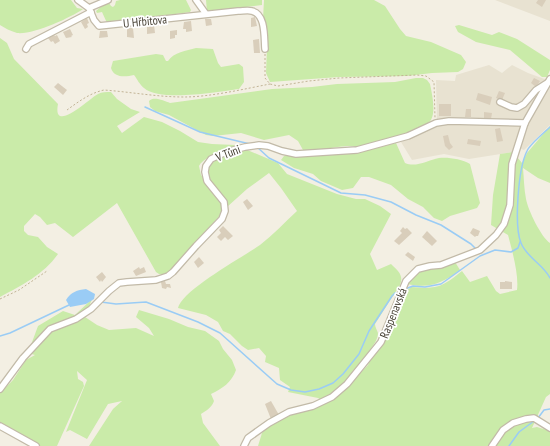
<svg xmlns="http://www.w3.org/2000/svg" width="550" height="446" font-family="'PT Sans Narrow',sans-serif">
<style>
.residential{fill:#e8e2d1}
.green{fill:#caeba9}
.water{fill:#9accf5}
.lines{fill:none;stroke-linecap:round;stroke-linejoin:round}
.stream{stroke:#9accf5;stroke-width:1.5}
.building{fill:#d9cebb}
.minor-casing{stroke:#c2baa8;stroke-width:8}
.path{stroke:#c2b496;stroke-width:1;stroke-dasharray:2 2;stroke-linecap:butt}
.minor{stroke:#fff;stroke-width:5.5}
.labels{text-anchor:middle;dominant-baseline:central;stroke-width:3.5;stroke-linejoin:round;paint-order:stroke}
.street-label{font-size:12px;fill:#453f33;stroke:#fff}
</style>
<rect width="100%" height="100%" fill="#f3efe3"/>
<!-- residential -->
<g class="residential">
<path d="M495,0H550V21Z"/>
<path d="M489,65L502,73L512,65L528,73L550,81V125L524,150L514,146L513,152L469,159L444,154L412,160L401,142L437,127L436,80L455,81L456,75Z"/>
</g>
<!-- green -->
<g class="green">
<path d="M0,0H71L77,8L83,9C70,18 33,35 17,33C10,31 5,28 0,25Z"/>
<path d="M120,0H186L191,10L190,12L161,16L141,17L134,19L107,23L102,12L97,13L96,11L103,5L109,3L111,6L113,7L115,5L116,1Z"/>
<path d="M206,0H262V5L207,12Z"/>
<path d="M264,0H374L385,6L400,29L406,36L431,42L461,55L466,62L463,69L458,72L432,73L407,76L339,77L270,82L266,73L267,47L263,19Z"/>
<path d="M459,25L492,35L499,32L517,39L550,60V70L547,77H542L510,50L476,42L458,32L455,26Z"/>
<path d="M0,38L7,43L14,59L58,104C52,135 90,98 98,94C102,92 106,92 111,92L117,99L131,109L140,112L117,126L122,133L144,117L162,122L180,131L198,142L212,144L235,145C226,153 206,154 199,166L201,175L222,205L223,210L222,213L167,275L159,274L156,272L117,203L73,237L55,223L47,225L40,217L35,214L24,226V231L28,235L38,237L47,247L58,254C43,275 22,285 0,297Z"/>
<path d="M196,48L213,49L218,63L221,67L239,64L243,67L244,82L239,89C218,92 160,102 144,88C140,85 137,79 134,75C125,77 114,78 111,68L113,61L156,54L163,55L166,61H168C174,52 186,51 196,48Z"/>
<path d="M416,78H423L427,80L430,84C432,94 436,111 431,120C423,132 376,143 362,146C357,147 352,146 347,146C334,147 320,150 307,152L303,150L298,141L289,135L264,140L241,133L213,136L206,135L169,115L155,111L150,107L149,101C154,96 164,101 170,103L272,89L312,87L337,84L395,82Z"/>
<path d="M550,126V183L538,178L523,168C524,179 524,189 526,199C528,210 541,237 550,243V394L546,397L532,428L537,427L550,431V446H258L262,433L265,429L285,418L343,391L368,365L382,336L399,316L396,315V311L402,294H405L406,291L411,287C437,289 441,288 462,271L470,282L487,276L496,291L500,294L517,290C519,275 512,250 508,235L491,225L493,195L500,154L513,152L522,163L527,153Z"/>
<path d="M396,143L405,163C416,168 428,160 439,158C448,157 462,159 470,164L480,203L477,208L450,216L442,221L434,218L423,207L408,199L391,185L369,177H361L353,188L342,190L321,181L313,174L294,168L281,160L284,156H299L356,153Z"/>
<path d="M245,149L278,163L287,174L337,194L356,199H365L380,206L391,214L370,254L377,270L391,264C398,271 404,275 400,285L375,324C375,327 377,330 378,333C378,338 375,343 372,347C362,367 342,390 321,400L318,398L288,392L290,387L280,380L279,368L265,362L266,356L259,348L248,350L242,346L230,334L223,331L218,322L206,315L178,308C182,290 243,257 260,245C273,235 285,222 297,211L281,188L269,173L247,189L227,207L208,178L207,170C217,154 228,153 245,149Z"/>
<path d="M455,262L460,270C443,283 429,289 407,284V282L421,270Z"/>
<path d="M92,299L85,317L97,325L109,330L136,328L154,336L149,328L136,317L139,310L169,319L188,327L205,331L219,341L223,349L232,360L236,370C232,382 222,389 211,394L214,401C212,407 206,411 201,414L203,423L220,446H89L113,409L122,401L108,404L87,439L70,430L66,432L87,380L77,371L78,379L83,382L84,386L57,446H38L0,424V393L13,380L26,360L35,355L28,353L38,326L63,311L75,315Z"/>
</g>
<!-- water -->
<path class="water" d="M86,289L95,294L94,299L86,304L70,307L66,300C71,292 77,290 86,289Z"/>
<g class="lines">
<!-- stream -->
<g class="stream">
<path d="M145,107L200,132L250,144"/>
<path d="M550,127C544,133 530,144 527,151C518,169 514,226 521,243C527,258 543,264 550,278"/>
<path d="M257,147L269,158L341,193L365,195L391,202L416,215L441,225L471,244L476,249"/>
<path d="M405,289L413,286L425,287L441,284L480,256L495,250L511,252L518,248L520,242"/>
<path d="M101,302L116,304L146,302L198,322L220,333L277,384L291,390L305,392L319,389L333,383L343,374L359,354L369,331L392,296L395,293H397"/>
<path d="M0,336L10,333L69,305"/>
<path d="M538,418L544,410L550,409"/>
<path d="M509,446L519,432L534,421"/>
</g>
</g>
<!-- building -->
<g class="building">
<path d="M538,0H546L542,7L536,3Z"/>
<path d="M255,17L257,26L251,27V18Z"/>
<path d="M87,18L89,23L87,24L88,27L85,29L81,22Z"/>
<path d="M205,19H211L212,25L206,26Z"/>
<path d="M191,21L192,31L186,32V29H183L184,22Z"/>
<path d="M154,25L155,33L147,34V26Z"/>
<path d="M127,28H133L134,38L127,37Z"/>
<path d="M70,29L73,35L71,36L72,37L66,38L63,32Z"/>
<path d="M177,30V35H175V38L170,39V31Z"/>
<path d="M100,31H107L108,37L99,38Z"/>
<path d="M54,35L55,36L57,35L60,41L55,44L53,41L51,42L48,38Z"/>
<path d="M259,39L260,53H254L253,40Z"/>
<path d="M534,78L540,81L536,87L531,83Z"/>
<path d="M58,83L67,90L63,95L54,87Z"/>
<path d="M499,91L505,93L502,100L496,98Z"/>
<path d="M478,93L492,97L490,105L476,100Z"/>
<rect x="439" y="104" width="12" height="12"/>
<path d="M466,109H471V117H465Z"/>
<path d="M484,112L492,113L491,119H484Z"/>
<path d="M500,128L503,141L497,142L495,129Z"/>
<path d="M448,135L450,143L453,147L449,150L445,146L443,136Z"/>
<path d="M468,139L481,141L480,146L467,144Z"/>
<path d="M247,199L253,206L248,210L243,202Z"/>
<path d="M223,226L233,236L228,240L225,237L221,241L217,237L221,233L219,230Z"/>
<path d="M403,227L405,229L407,228L412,233L399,245L394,241L402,233L400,231Z"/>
<path d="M473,228L480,231L478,236H476L475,237L470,233Z"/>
<path d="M427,231L437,241L432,246L422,237Z"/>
<path d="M408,252L415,257L413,261L405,255Z"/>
<path d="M199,257L204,263L198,268L194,262Z"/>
<path d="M139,267L140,269L144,267L146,272L136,276L133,271Z"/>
<path d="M102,272L106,277L102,282L101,280L100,282L96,277Z"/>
<path d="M165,281L166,284H170L171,288L167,287L166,289L162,288L161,282Z"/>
<path d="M505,281L512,282V289H500V282H505Z"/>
<path d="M271,401L279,415L271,419L265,404Z"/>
</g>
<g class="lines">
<!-- minor casing -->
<g class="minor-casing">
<g id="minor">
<path d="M78,0L89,8L94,20L99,26L238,11C243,11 248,10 252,11C266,14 264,38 265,49"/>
<path d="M196,0L206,14"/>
<path d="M89,8L108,0"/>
<path d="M26,49L29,44L91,12"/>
<path d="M500,102L511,107L517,108L524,104L536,90L547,83"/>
<path d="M0,389L23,358L50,329L76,319L91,309L109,291L119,283L127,282L156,280L168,276L173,272L196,246L222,219L225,211L224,202L207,181L205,172L206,166L211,159L226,152L245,147L259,145L268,146L282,151L296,154L357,150L408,136L436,123L449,121L525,123"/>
<path d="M0,426L36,446"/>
<path d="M244,446L248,438L269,423L289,412L313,406L332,397L347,384L381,342L406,281L418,269L430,266L441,265L480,250L496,235L504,224L510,205L512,164L525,123L550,79"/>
<path d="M492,446L503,430L513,423L526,419L534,418L550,428"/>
</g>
</g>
<!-- path -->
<g class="path">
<path d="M265,54V78L270,84L278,86L309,81L339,78L417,75L426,76L434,82L435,118"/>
<path d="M67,110C78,102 90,93 104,90C131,92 157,97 184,97C210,97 244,89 270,84"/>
<path d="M0,299L19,290L47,271"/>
</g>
<!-- minor -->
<use href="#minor" class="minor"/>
</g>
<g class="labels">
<!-- street labels -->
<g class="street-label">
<text transform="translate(145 21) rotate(-6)">U Hřbitova</text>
<text transform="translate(228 153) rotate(-21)">V Tůni</text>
<text transform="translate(393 313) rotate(-68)">Raspenavská</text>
</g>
</g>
</svg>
